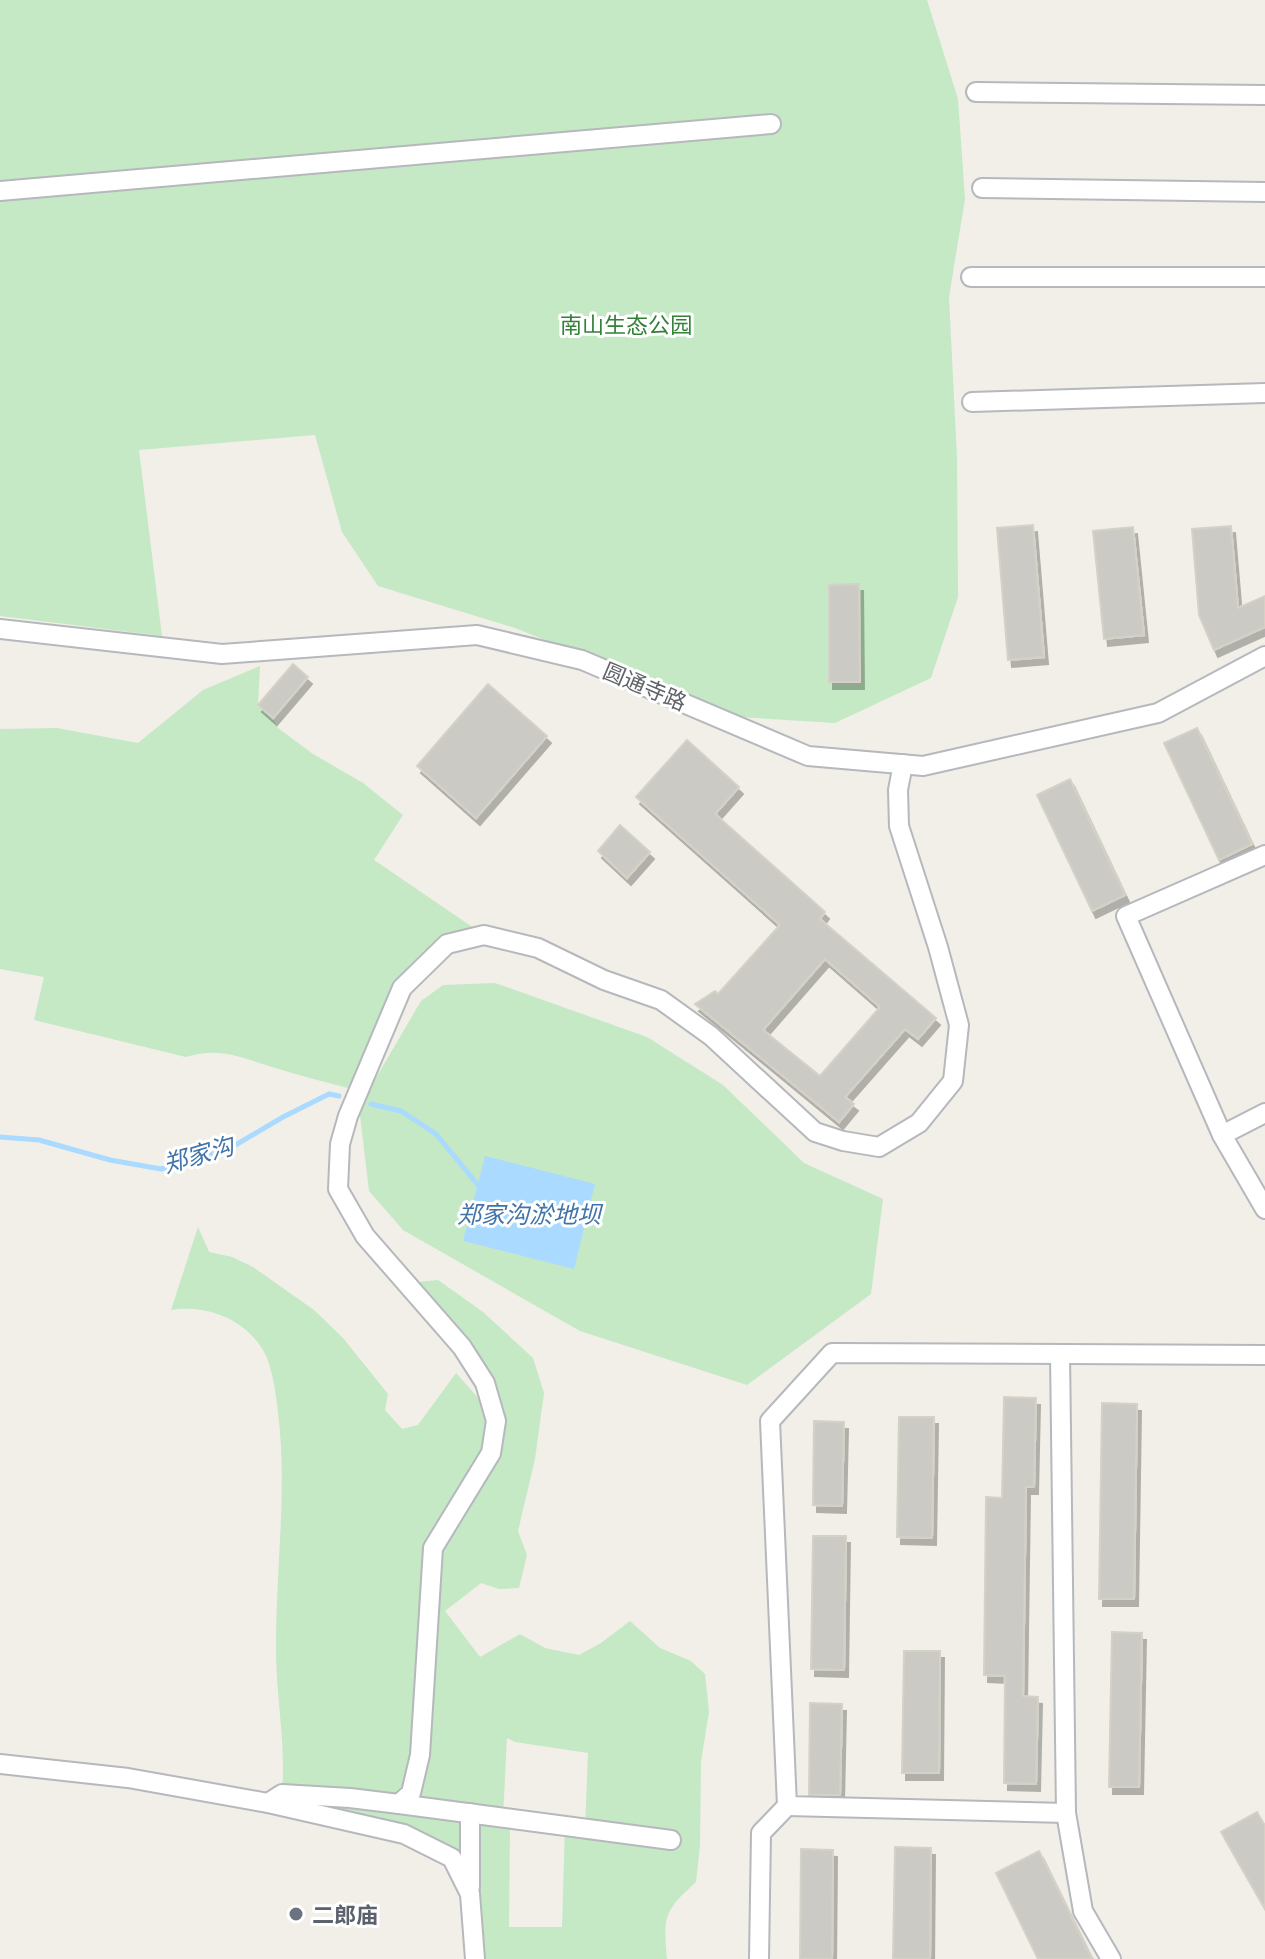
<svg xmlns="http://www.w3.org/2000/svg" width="1265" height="1959" font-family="Lato,'Noto Sans SC',sans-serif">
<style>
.green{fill:#c5e8c5;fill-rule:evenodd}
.water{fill:#aadaff}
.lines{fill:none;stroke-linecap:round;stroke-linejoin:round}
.stream{stroke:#aadaff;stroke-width:5}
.building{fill:#cccac5;stroke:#d6d1c6;stroke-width:2;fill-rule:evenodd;filter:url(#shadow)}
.minor-casing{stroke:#b5b8bc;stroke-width:22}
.minor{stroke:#fff;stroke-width:18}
.worship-dot{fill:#6b7280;stroke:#fff;stroke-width:3}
.labels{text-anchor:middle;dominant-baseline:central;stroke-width:6;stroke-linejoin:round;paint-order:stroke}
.park-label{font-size:22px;fill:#348238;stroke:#fff}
.street-label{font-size:22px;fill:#5f6368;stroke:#fff}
.worship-label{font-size:22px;font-weight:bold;fill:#5b616d;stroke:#fff;text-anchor:start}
.water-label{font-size:24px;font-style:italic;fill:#4174aa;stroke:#fff}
</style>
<defs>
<filter id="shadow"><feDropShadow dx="4" dy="7" stdDeviation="0" flood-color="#0004"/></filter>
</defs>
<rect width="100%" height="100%" fill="#f1efe8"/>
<!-- green -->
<g class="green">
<path d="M0,0H927L958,99L965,199L949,297L957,458L958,597L931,678L835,723L738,717L515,628L378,586L342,532L315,435L139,450L162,636L0,616Z"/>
<path d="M260,666L258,705L273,718L278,728L313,754L363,783L403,815L374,860L484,935L447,944L402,987L359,1091C330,1083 301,1076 272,1067C239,1057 221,1047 186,1057L34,1020L44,977L0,969V729L57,728L138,743L203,690Z"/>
<path d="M495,983L647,1037L723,1085L804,1163L883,1199L871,1294L747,1385L580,1331L403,1230L369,1191L359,1107L421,1001L443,985Z"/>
<path d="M198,1227L209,1252L232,1257L253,1267L314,1310L343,1338L388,1394L385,1410L402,1429L418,1425L456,1373L480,1400L487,1423L482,1452L464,1478L437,1539L491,1453L485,1383L408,1283L438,1280L483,1312L533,1358L544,1393L535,1459L518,1531L527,1555L519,1588L499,1589L481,1583L445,1611L480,1657L520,1634L545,1648L579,1655L601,1643L630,1621L660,1648L691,1661L705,1674L709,1712L701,1761L700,1846L696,1882C664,1911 663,1916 667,1959H475L470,1894L452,1858L282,1794C286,1747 277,1702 276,1655C275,1573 288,1492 278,1412C276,1394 273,1374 267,1358C251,1321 208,1304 171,1310ZM507,1738L515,1742L588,1753L585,1828L565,1826L562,1927H509L510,1819L503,1817Z"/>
</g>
<!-- water -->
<path class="water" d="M485,1156L595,1184L574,1269L463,1241Z"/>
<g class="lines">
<!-- stream -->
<g class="stream">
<path d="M371,1104L401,1111L436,1134L478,1185"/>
<path d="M0,1137L39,1140L110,1160L161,1169L227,1150L283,1117L329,1094L339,1096"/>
</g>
</g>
<!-- building -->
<g class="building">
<path d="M1033,525L1044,657L1008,660L997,528Z"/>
<path d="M1231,526L1238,608L1265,596V627L1214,650L1199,615L1192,529Z"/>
<path d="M1133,527L1144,635L1104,639L1093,531Z"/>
<path d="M859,584L860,682H829V585Z"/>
<path d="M293,664L308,677L273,718L258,705Z"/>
<path d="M488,684L547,736L476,818L417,766Z"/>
<path d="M1197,728L1252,844L1219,860L1164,743Z"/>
<path d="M687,740L739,787L715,814L825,912L820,919L936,1018L918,1039L905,1029L845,1097L854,1104L839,1122L695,1004L715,991L718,994L780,925L636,797ZM825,959L880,1007L820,1076L763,1030Z"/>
<path d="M1070,779L1125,895L1092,911L1037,795Z"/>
<path d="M620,825L650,852L627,878L598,851Z"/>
<path d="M1004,1397L1036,1398L1034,1487H1026L1023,1696L1038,1697L1036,1784L1004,1783L1005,1676L984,1675L986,1497L1002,1498Z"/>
<path d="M1102,1403L1137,1404L1134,1599H1099Z"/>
<path d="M899,1417H934L932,1538L897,1537Z"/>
<path d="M814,1421L844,1422L842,1506L813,1505Z"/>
<path d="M813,1536H846L844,1670L811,1669Z"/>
<path d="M1112,1632L1142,1633L1139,1787H1109Z"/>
<path d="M904,1651H940L939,1773H902Z"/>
<path d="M810,1703L842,1704L840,1795H809Z"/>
<path d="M1257,1812L1265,1826V1909L1221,1832Z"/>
<path d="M895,1847L931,1848L930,1959H893Z"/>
<path d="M801,1849L833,1850L832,1959H800Z"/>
<path d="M1039,1851L1092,1959H1038L996,1873Z"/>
</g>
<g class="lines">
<!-- minor casing -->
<g class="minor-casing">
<g id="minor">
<path d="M976,92L1265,95"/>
<path d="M982,188L1265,192"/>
<path d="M0,191L771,124"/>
<path d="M971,277H1265"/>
<path d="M972,402L1265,393"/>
<path d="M0,629L222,654L477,635L582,660L808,756L923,766L1158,713L1265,656"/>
<path d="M1265,855L1126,916L1222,1135L1265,1209"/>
<path d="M1222,1135L1265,1113"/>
<path d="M1060,1354L1066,1813L1083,1911L1111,1959"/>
<path d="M0,1764L128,1778L268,1803L404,1834L452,1858L470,1894L475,1959"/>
<path d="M268,1803L282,1794L350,1798L399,1804L411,1793L420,1755L433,1548L491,1453L496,1421L485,1383L462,1347L365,1236L338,1189L340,1144L348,1116L402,988L447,944L484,935L538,948L604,980L661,1000L711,1036L815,1132L843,1141L879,1147L919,1123L953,1081L959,1025L938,947L899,826L898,790L903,764"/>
<path d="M399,1804L671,1840"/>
<path d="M470,1813V1887"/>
<path d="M1066,1813L787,1806L770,1421L832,1353L1265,1355"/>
<path d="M759,1959L761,1833L787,1806"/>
</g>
</g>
<!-- minor -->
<use href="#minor" class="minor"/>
</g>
<!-- markers -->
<circle class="worship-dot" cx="296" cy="1914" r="8"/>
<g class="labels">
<!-- park labels -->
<g class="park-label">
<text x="626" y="324">南山生态公园</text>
</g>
<!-- street labels -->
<g class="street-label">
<text transform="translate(645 686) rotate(23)">圆通寺路</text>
</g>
<!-- worship labels -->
<g class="worship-label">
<text x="312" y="1914">二郎庙</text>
</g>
<!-- water labels -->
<g class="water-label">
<text transform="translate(198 1154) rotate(-16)">郑家沟</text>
<text x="529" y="1213">郑家沟淤地坝</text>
</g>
</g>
</svg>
